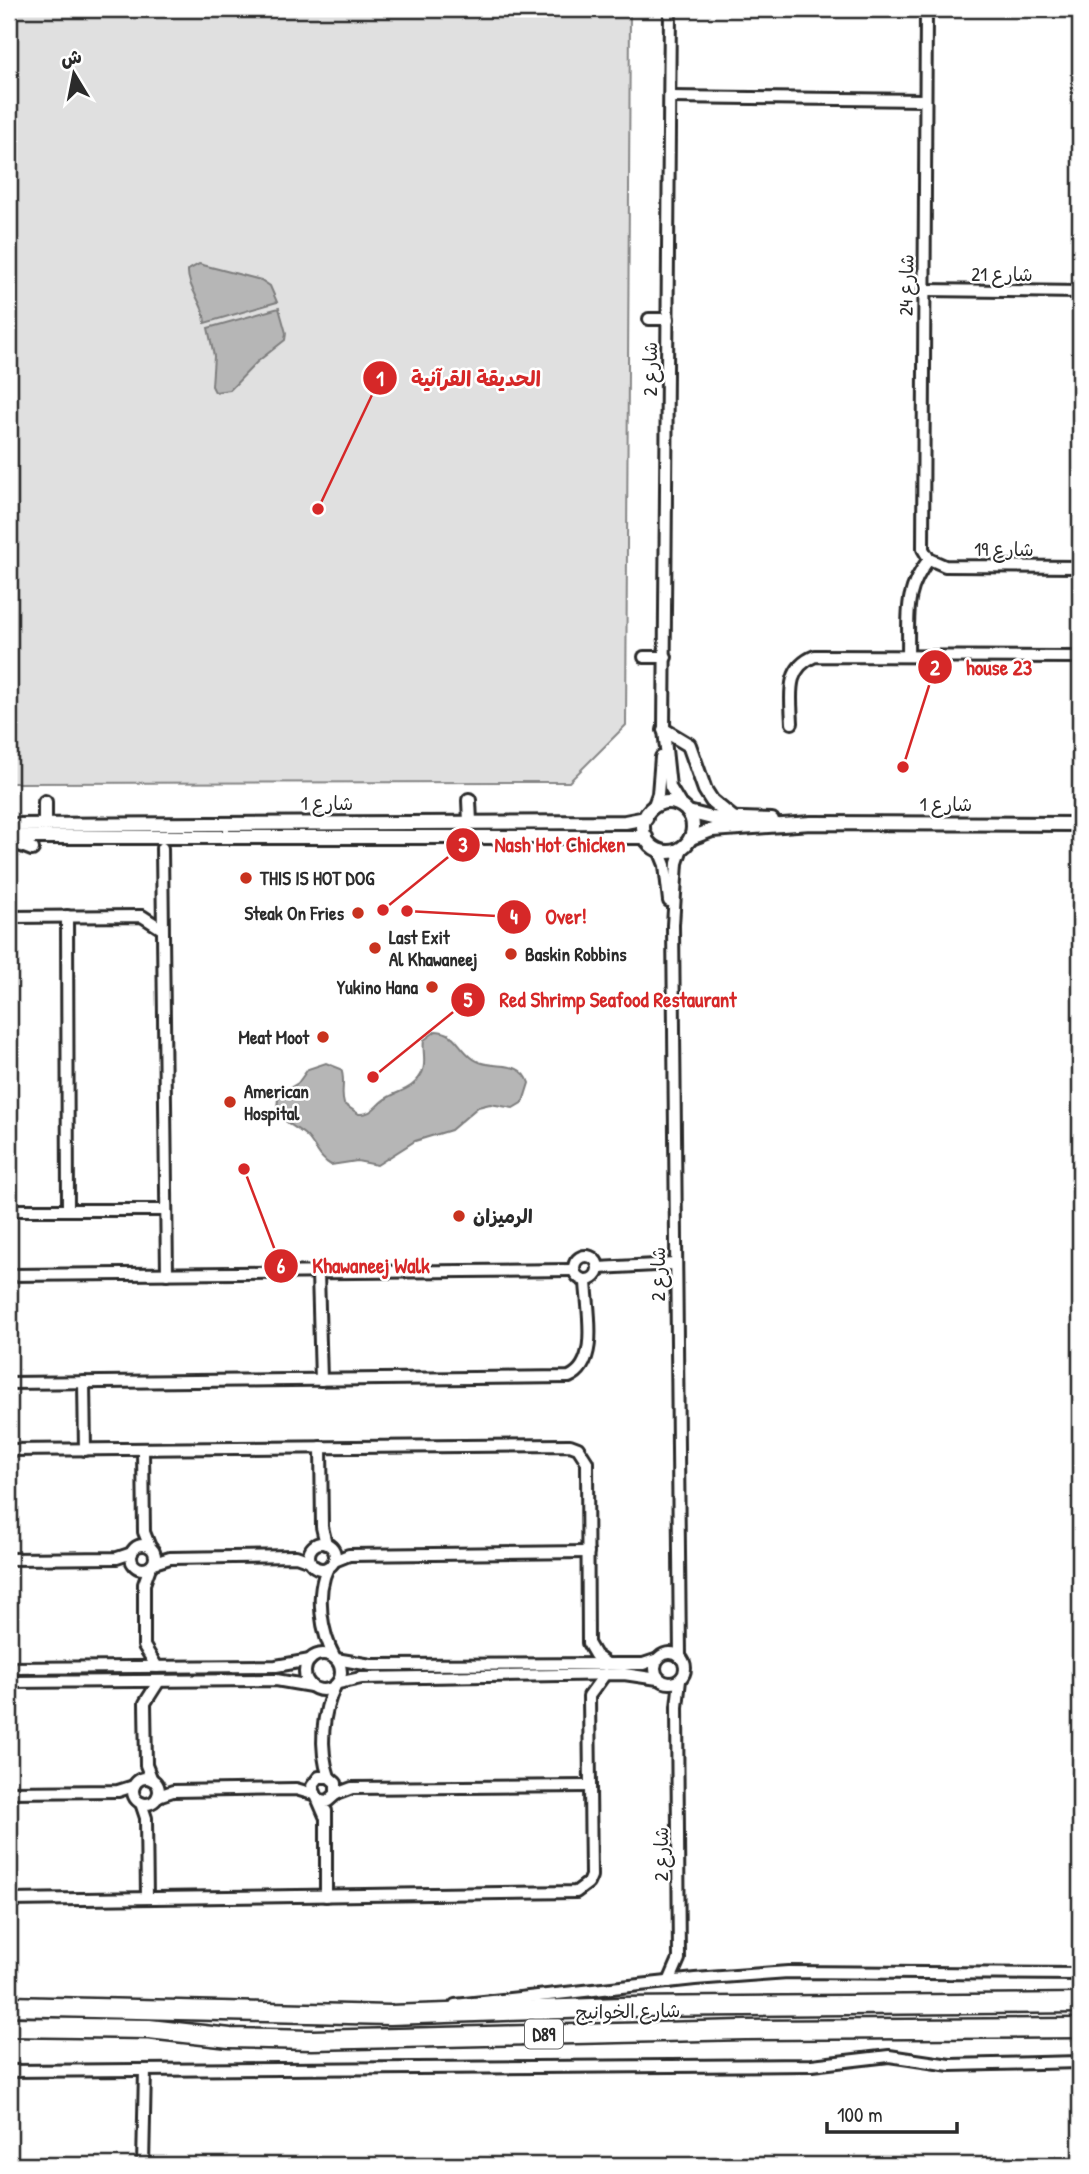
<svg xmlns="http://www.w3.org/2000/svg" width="1089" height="2174" font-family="'Patrick Hand','Playpen Sans Arabic',sans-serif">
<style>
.green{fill:#e0e0e0;stroke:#868686;stroke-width:2}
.water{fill:#b6b6b6;stroke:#7e7e7e;stroke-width:2}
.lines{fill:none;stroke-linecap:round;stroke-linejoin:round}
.minor-casing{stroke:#2b2b2b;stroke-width:16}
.tertiary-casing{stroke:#2b2b2b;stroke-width:18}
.trunk-casing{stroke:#2b2b2b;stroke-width:23}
.minor{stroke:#fff;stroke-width:10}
.tertiary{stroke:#fff;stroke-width:12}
.trunk{stroke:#fff;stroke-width:18}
.poi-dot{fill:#c8321e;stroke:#fff;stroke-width:2.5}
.labels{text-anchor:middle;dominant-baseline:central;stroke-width:5;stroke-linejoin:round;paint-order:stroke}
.shield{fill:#fff;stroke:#6b6b6b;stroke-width:2}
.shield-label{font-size:18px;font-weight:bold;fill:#2b2b2b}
.street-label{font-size:19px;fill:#2b2b2b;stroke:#fff}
.poi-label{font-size:19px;font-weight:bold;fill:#2b2b2b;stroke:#fff;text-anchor:start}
.leader{fill:none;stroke:#d62828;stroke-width:2.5}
.callout-dot{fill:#d62828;stroke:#fff;stroke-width:2.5}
.mark-label{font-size:21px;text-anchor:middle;font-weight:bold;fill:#fff}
.callout-label{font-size:21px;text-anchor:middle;font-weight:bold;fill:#d62828;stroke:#fff;stroke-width:5;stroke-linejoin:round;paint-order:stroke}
</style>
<rect width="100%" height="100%" fill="#fff"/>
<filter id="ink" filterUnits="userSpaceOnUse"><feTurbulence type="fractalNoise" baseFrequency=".0143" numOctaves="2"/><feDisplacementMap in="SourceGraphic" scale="14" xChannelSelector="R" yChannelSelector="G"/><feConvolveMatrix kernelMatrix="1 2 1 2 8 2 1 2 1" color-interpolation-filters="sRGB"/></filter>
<g filter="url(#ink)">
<!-- green -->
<path class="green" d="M9,9H630L626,725L569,782L9,783Z"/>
<!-- water -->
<g class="water">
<path d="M199,264L261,280L270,286L277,302L205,323C205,304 187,288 188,270Z"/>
<path d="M279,308L286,333L285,340L257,362L230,390L215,392L212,386L214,356L208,328Z"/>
<path d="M436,1031C456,1032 457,1046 471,1057C489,1073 520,1056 529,1083L523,1102L513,1108L490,1104L478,1107L451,1130L415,1141L377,1165L357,1161L331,1165C320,1159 317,1149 309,1139C298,1125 268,1121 280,1094L298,1083L308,1069L326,1063L341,1069C346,1081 340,1092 344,1104L359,1114C373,1115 376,1104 387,1098C401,1090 414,1089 422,1073C427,1063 422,1051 424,1040Z"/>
</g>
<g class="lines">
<!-- minor casing -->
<g class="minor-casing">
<g id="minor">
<path d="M670,9L664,730L670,787L682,807"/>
<path d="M926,9L923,549L929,559L945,566L1080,567"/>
<path d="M670,97L925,100"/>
<path d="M924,290L1080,292"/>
<path d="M649,319H668"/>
<path d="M908,656C909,614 903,593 929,559"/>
<path d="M644,657H666"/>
<path d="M792,723C791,695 785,668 815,656L1080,657"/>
<path d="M653,808L658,794L661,757"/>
<path d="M162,848L167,1274"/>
<path d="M659,850L665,865L669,901"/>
<path d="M67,916L68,1210"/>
<path d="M9,917L142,916L162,929"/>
<path d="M9,1210H166"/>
<circle cx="586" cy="1268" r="12"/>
<path d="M598,1268L675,1264"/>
<path d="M318,1273L321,1380"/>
<path d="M9,1275L573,1270"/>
<path d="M84,1382L85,1450"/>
<path d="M9,1383L569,1377C600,1364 587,1309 586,1281"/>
<path d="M321,1447L322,1527L326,1544"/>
<path d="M9,1450L570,1445L578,1448L587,1462L588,1643L595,1655L607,1664"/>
<path d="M143,1450L144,1532L150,1547"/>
<circle cx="322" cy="1556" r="13"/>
<circle cx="143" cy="1557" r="12"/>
<path d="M9,1559L117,1558L132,1553"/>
<path d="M334,1561L349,1555L588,1552"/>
<path d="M154,1563L170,1558L296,1556L310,1561"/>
<path d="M150,1567L144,1584V1646L157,1667"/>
<path d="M328,1567C315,1593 321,1633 335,1658"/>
<circle cx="670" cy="1668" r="15"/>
<circle cx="323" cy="1672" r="18"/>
<path d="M680,1657L673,925L677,863L682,848"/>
<path d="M336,1659L371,1665L624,1664H643L658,1659"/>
<path d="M9,1668L276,1666L310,1660"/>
<path d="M9,1682L276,1680L311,1686"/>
<path d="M338,1683L361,1678L624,1674L658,1679"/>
<path d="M329,1777C319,1748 322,1713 335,1686"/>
<circle cx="146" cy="1791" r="13"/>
<path d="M152,1780L146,1765L145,1703L159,1681"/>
<path d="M9,1792L118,1791L134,1786"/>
<path d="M336,1794L352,1788L590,1786"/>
<path d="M158,1796L173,1791L296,1789L313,1794"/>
<path d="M319,1800L328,1801L336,1794V1783L329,1777H319L312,1786L325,1816"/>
<path d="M141,1803L146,1818L147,1898"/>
<path d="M326,1896V1811"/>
<path d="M9,1900L576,1892L588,1883L591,1876L589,1696L605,1674"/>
<path d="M669,1982L679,1959L677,1707L680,1680"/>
<path d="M455,2005L695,1979L788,1972L1080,1974"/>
<path d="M9,2071L812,2065L889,2056L950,2065L1080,2062"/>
<path d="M143,2165L145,2070"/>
</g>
</g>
<!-- tertiary casing -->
<g class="tertiary-casing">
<g id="tertiary">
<path d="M664,730L689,745L705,790L712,801L734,819"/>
<path d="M469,800L470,822"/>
<path d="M45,802V825"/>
<circle cx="668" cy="827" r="25"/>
<path d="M688,812L712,818L772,820"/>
<path d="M9,825L625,822L646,818"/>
<path d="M9,837H646"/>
<path d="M691,838L712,830L811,823L1080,824"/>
<path d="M9,840L32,849"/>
</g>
</g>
<!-- trunk casing -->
<g class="trunk-casing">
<g id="trunk">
<path d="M9,2006L390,2015L622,2007L1080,2003"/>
<path d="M9,2027L149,2029L230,2038L312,2040L745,2030L1080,2028"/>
</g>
</g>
<!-- minor -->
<use href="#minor" class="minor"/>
<!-- tertiary -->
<use href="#tertiary" class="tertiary"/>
<!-- trunk -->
<use href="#trunk" class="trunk"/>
</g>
</g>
<!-- markers -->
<g class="poi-dot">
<circle cx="246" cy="878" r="7"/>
<circle cx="358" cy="913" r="7"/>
<circle cx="375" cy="948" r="7"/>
<circle cx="511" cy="954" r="7"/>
<circle cx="432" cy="987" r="7"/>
<circle cx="323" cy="1037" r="7"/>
<circle cx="230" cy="1102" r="7"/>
<circle cx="459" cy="1216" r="7"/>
</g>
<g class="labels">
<!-- shield labels -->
<rect class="shield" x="525" y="2019.5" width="38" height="29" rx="5"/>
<g class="shield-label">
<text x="544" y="2034">D89</text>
</g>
<!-- street labels -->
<g class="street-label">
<text x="1002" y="274">شارع 21</text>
<text transform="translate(906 285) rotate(-89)">شارع 24</text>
<text transform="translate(650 369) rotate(-90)">شارع 2</text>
<text x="1004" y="549">شارع 19</text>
<text x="327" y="803">شارع 1</text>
<text x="946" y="804">شارع 1</text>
<text transform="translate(658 1274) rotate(-90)">شارع 2</text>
<text transform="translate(661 1854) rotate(-90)">شارع 2</text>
<text transform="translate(628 2011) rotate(-1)">شارع الخوانيج</text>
</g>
<!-- poi labels -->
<g class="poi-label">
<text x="260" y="878">THIS IS HOT DOG</text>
<text x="344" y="913" text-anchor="end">Steak On Fries</text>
<text x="389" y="937">Last Exit<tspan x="389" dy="22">Al Khawaneej</tspan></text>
<text x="525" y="954">Baskin Robbins</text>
<text x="418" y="987" text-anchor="end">Yukino Hana</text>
<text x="309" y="1037" text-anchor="end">Meat Moot</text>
<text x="244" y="1091">American<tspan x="244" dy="22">Hospital</tspan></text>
<text x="473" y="1216">الرميزان</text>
</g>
</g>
<!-- callouts -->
<path class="leader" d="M318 509L380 378M903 767L935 667M383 910L463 845M407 911L514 917M373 1077L468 1000M244 1169L281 1266"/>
<g class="callout-dot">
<circle cx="318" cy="509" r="7"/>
<circle cx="903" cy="767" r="7"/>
<circle cx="383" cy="910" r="7"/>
<circle cx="407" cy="911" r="7"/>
<circle cx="373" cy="1077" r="7"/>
<circle cx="244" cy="1169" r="7"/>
<circle cx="380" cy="378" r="18"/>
<circle cx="935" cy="667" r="18"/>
<circle cx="463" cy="845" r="18"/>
<circle cx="514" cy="917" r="18"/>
<circle cx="468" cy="1000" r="18"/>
<circle cx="281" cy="1266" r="18"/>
</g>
<g class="mark-label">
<text x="380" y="386">1</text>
<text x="935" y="675">2</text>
<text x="463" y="852">3</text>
<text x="514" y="924">4</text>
<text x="468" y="1007">5</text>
<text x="281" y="1273">6</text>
</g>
<g class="callout-label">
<text x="476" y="386">الحديقة القرآنية</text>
<text x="999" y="675">house 23</text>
<text x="560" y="852">Nash Hot Chicken</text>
<text x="566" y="924">Over!</text>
<text x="618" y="1007">Red Shrimp Seafood Restaurant</text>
<text x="371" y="1273">Khawaneej Walk</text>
</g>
<!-- margin -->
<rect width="1089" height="2174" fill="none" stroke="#fff" stroke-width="35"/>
<rect x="18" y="18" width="1054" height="2139" fill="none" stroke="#2b2b2b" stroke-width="2.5" filter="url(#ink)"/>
<!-- north arrow -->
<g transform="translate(74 74) rotate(350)" stroke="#ffffff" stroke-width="5" paint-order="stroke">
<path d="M0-5L12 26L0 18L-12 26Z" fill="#2b2b2b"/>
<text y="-10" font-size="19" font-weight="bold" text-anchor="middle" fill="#2b2b2b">ش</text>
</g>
<!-- scale -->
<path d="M827 2122v10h130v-10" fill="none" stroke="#2b2b2b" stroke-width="3.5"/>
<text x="837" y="2122" font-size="21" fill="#2b2b2b" stroke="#ffffff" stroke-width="5" paint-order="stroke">100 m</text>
</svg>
